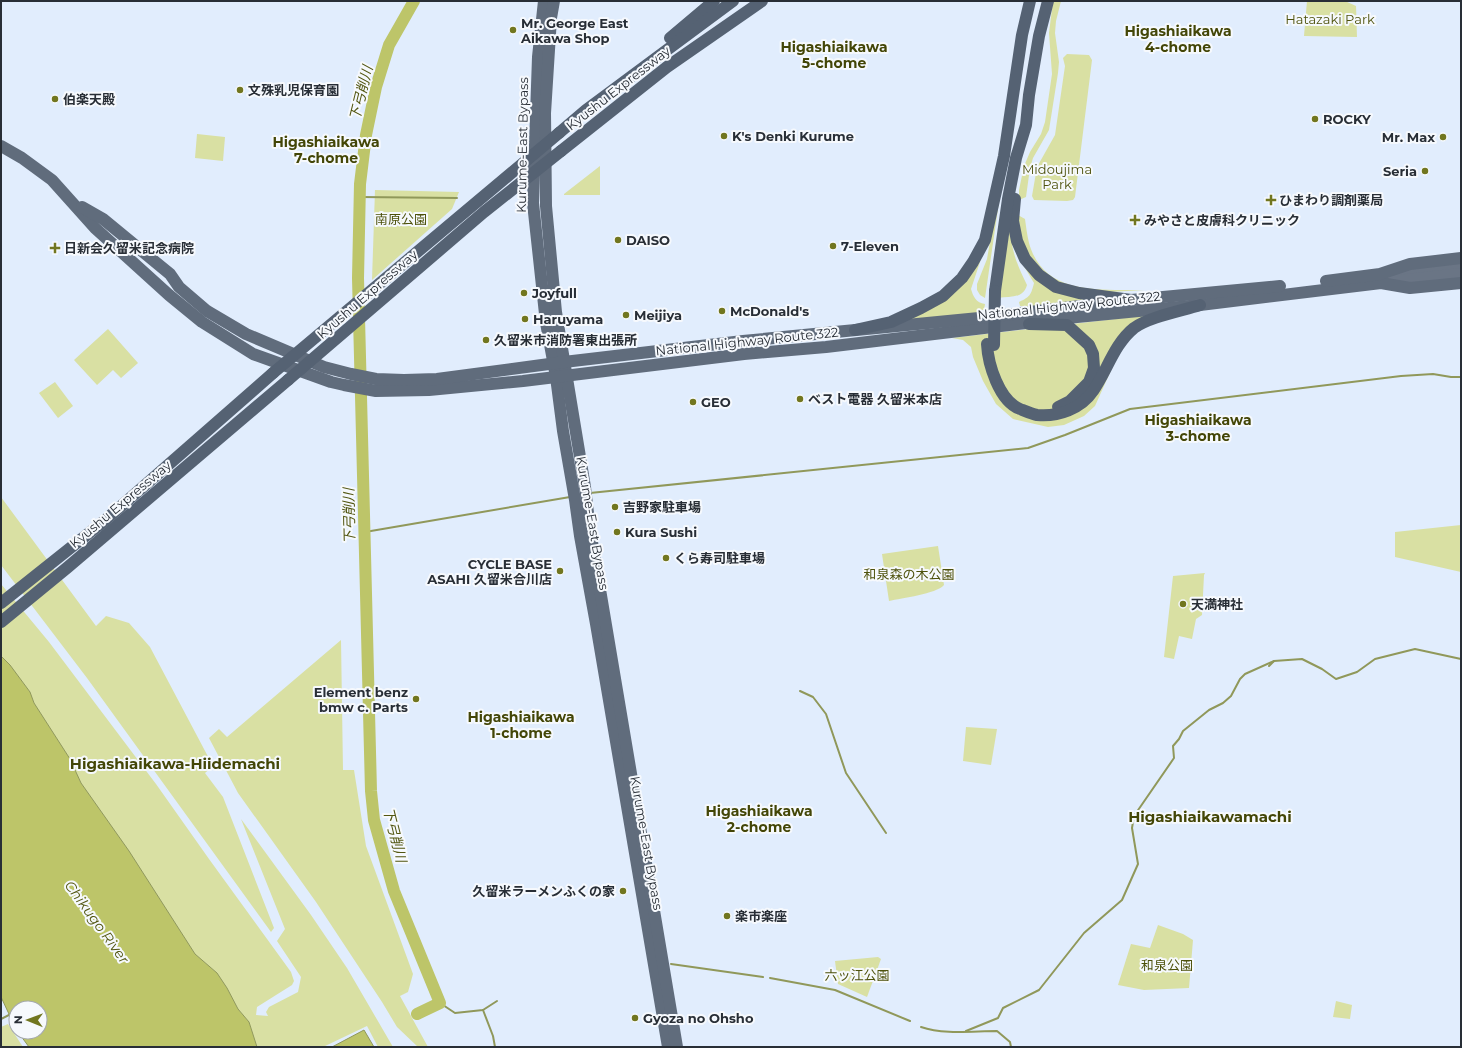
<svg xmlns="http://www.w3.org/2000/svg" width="1462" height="1048" font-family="Montserrat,'Noto Sans JP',sans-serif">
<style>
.green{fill:#d9e0a3}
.water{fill:#bdc569;stroke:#90985a}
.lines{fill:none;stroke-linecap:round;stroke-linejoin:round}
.stream{stroke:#90985a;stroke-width:2}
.river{stroke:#bdc569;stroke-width:12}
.primary{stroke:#6a7585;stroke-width:12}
.trunk{stroke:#606c7c;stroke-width:12}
.motorway{stroke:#556273;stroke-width:12}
.motorway-bridge{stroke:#556273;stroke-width:12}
.poi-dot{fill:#71761f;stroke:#f6f9fd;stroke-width:1.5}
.labels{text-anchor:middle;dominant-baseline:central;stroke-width:4;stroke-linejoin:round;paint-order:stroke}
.park-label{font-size:13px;fill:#4d510b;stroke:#f6f9fd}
.poi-label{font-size:13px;font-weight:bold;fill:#282e36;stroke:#f6f9fd;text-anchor:start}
.street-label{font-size:13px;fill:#282e36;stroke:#f6f9fd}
.neighbourhood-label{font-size:14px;font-weight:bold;fill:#434607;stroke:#f6f9fd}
.water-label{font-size:14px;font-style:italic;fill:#525611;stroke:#f6f9fd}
.quarter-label{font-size:15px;font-weight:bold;fill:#434607;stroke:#f6f9fd}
</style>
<rect width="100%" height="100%" fill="#e1edfd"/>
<!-- green -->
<g class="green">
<path d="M1053,1H1061L1056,21L1055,33L1059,62L1058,73L1049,130L1033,158L1030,168L1026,197L1019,200V190L1024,166L1030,152L1041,134L1045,122L1052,74L1049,33Z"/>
<path d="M1307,1H1345L1356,6L1357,37L1304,36Z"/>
<path d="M1067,54L1089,55L1092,60L1075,197L1073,200L1067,201L1034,200L1032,196L1037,167L1055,135L1065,66L1063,58Z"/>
<path d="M197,134L225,137L223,161L195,158Z"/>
<path d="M600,166V195H564V194Z"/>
<path d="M375,190L459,192L452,209L372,280Z"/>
<path d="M998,195H1000L985,298L980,295L977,290V284L987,259Z"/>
<path d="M1018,215L1025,219C1026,226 1027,235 1029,243C1044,297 1101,289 1145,290L1092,293L1052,281L1023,248Z"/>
<path d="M1010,227C1011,250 1017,265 1027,285C1023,299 1011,296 998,298Z"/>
<path d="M981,254L980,262L971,289C973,296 976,303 985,304L984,310L977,311V313L899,322L928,310Z"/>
<path d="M1022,263L1033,274L1099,299L1037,307L1020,306L1019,302C1030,297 1031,295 1034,283Z"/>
<path d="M1193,310L1143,326L1121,348L1095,406L1084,416L1064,425L1048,427L1013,419L996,404L983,381L973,357L971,347L963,340L952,338Z"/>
<path d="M108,329L138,363L121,378L113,370L97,385L74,360Z"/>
<path d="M55,382L73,406L58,418L39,393Z"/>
<path d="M1,497L96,626L106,616L129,623L150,647L213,766L205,773L223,797L274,928L271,932L87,678L1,565Z"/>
<path d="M1461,525V572L1395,557V532Z"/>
<path d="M938,546L944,585C936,594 902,598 889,601L882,554Z"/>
<path d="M1205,573L1204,575L1202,615L1196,619L1192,639L1179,636L1174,659L1164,657L1173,576Z"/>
<path d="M1,584L49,642L156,784L209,859L291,972L294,981L292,985L257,1007L256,1015L268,1016L266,1012L269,1007L298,992L301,977L277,941L285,929L241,819L311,915L347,968L393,1047H378L367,1026L323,1047H257L249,1022L238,1009L227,988L217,973L195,954L129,851L81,783L70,759L34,703L30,692L10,665L1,656Z"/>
<path d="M341,640L343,770H354L366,846L413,974L408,992L400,996L428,1047H418L397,1027L382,1002L316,902L238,793L209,738L219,729L227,737Z"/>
<path d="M966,727L997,729L991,765L963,761Z"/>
<path d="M1158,925L1183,934L1193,940L1189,988L1144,990L1118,985L1131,944L1150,948Z"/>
<path d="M878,957L881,959L867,997L838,984L835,961Z"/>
<path d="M1336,1001L1352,1005L1350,1019L1333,1017Z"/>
<path d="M8,1024L23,1047H1V1027Z"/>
</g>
<!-- water -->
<g class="water">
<path d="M1,656L10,665L30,692L34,703L70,759L81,783L129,851L195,954L217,973L227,988L238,1009L249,1022L257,1047H29L18,1032H40V1008H16V1029L1,997Z"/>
<path d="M364,1030L374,1047H332Z"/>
</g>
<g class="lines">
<!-- stream -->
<g class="stream">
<path d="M360,197L457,198"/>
<path d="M590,493L1028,448L1065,435L1130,409L1401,376L1433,374L1451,377H1461"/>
<path d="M365,532L570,497"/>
<path d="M1269,666L1274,661L1302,659L1322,669L1336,679L1357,672L1375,659L1415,649L1461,659"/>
<path d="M800,691L813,697L826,714L846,773L886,833"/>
<path d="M671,964L763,977"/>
<path d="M770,978L835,990L910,1021"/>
<path d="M440,1003L455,1013L483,1010L497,1001"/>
<path d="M483,1010L493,1036L495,1047"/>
<path d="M1,1019L11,1014"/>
<path d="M921,1027C944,1035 973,1031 997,1031L1010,1042L1011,1047"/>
<path d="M966,1031L998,1018L1003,1008L1039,990L1084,933L1122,900L1138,864L1132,828L1134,816L1174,758L1173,746L1179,739L1183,731L1209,710L1223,703L1231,696L1240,679L1245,674L1274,661"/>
</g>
<!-- river -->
<path class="river" d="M414,1L389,45L376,87L366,135L360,184L358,278L371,791L374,820L394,891L440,1003L417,1014"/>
<!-- primary -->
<g class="primary">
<path d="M1393,272L1461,266"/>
<path d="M1387,282L1461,274"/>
</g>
<!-- trunk -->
<g class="trunk">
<path d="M544,1L538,57L533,203L546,323L556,377L563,431L575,500L580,536L596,624L668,1047"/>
<path d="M554,1L551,18L545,113L546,206L556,312L585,487L590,530L677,1047"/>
<path d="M1,146L22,158L52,180L95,228L169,295L202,322L253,354L331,382L344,385L376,391L429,390L523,381L744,354L826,347L1077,317L1200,305L1381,283L1410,288L1461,283"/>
<path d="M82,207L103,219L170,274L179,287L207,311L246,334L324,367L351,374L376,379L404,380L437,379L564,362L743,341L979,318L1131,300L1280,286"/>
<path d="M1326,281L1380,274L1410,264L1461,258"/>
</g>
<!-- motorway -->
<g class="motorway">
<path d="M670,38L714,1"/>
<path d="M559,133L586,110L733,1"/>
<path d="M561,151L667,67L762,1"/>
<path d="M1015,199L1013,221L1017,241L1025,259L1039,275L1056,287L1079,293L1131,300"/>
<path d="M995,291L1008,199L1016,158L1026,125L1029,95L1039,36L1048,1"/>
<path d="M1029,324L1067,325L1089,345L1093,354L1094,368L1089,382L1070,401L1058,407"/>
<path d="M855,330L891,322L921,308L943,296L962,278L973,262L985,240L1004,156L1022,35L1030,1"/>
<path d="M987,344C988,364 999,401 1020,409C1025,411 1032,414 1037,415C1058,417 1081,409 1093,391C1107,371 1114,344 1134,328C1149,317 1181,311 1200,305"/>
<path d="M1,603L103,522L273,373"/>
<path d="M1,622L68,567L288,380"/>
</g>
<!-- motorway-bridge -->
<g class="motorway-bridge">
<path d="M994,345L995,291"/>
<path d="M273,373L559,133"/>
<path d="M288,380L484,212L561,151"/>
</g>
</g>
<!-- markers -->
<g class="poi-dot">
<circle cx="513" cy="30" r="4"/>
<circle cx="240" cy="90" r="4"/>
<circle cx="55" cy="99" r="4"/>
<circle cx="1315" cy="119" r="4"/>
<circle cx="724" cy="136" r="4"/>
<circle cx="1443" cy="137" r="4"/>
<circle cx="1425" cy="171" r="4"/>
<path d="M1269 194h4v4h4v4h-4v4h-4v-4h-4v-4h4z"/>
<path d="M1133 214h4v4h4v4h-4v4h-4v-4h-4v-4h4z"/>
<circle cx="618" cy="240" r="4"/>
<circle cx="833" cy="246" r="4"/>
<path d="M53 242h4v4h4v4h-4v4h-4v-4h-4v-4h4z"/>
<circle cx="524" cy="293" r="4"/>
<circle cx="722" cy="311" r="4"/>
<circle cx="626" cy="315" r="4"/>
<circle cx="525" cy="319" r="4"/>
<circle cx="486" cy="340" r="4"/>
<circle cx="800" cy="399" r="4"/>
<circle cx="693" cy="402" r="4"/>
<circle cx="615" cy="507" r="4"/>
<circle cx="617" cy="532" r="4"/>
<circle cx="666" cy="558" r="4"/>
<circle cx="560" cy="571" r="4"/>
<circle cx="1183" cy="604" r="4"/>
<circle cx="416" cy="699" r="4"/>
<circle cx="623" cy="891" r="4"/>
<circle cx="727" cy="916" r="4"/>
<circle cx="635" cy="1018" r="4"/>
</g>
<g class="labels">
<!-- park labels -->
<g class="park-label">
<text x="1330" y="19">Hatazaki Park</text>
<text x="1057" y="169">Midoujima<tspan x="1057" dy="15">Park</tspan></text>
<text x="401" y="219">南原公園</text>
<text x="909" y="574">和泉森の木公園</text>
<text x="1167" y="965">和泉公園</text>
<text x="857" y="975">六ッ江公園</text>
</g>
<!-- poi labels -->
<g class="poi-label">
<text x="521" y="23">Mr. George East<tspan x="521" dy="15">Aikawa Shop</tspan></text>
<text x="248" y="90">文殊乳児保育園</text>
<text x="63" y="99">伯楽天殿</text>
<text x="1323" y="119">ROCKY</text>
<text x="732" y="136">K's Denki Kurume</text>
<text x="1435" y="137" text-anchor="end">Mr. Max</text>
<text x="1417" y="171" text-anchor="end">Seria</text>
<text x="1279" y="200">ひまわり調剤薬局</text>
<text x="1144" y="220">みやさと皮膚科クリニック</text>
<text x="626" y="240">DAISO</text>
<text x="841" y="246">7-Eleven</text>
<text x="64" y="248">日新会久留米記念病院</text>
<text x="532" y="293">Joyfull</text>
<text x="730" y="311">McDonald's</text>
<text x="634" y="315">Meijiya</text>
<text x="533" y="319">Haruyama</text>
<text x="494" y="340">久留米市消防署東出張所</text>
<text x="808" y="399">ベスト電器 久留米本店</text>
<text x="701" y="402">GEO</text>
<text x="623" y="507">吉野家駐車場</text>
<text x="625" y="532">Kura Sushi</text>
<text x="674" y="558">くら寿司駐車場</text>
<text x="552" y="564" text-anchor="end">CYCLE BASE<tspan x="552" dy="15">ASAHI 久留米合川店</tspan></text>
<text x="1191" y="604">天満神社</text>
<text x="408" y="692" text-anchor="end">Element benz<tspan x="408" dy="15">bmw c. Parts</tspan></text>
<text x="615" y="891" text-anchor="end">久留米ラーメンふくの家</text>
<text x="735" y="916">楽市楽座</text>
<text x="643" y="1018">Gyoza no Ohsho</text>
</g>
<!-- street labels -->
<g class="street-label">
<text transform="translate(618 88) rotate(-38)">Kyushu Expressway</text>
<text transform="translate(522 145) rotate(-89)">Kurume-East Bypass</text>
<text transform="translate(367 294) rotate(-41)">Kyushu Expressway</text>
<text transform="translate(1069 305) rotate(-6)">National Highway Route 322</text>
<text transform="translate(747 341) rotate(-6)">National Highway Route 322</text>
<text transform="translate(120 504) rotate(-40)">Kyushu Expressway</text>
<text transform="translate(593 523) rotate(80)">Kurume-East Bypass</text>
<text transform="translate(647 843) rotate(80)">Kurume-East Bypass</text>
</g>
<!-- neighbourhood labels -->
<g class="neighbourhood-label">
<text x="1178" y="31">Higashiaikawa<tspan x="1178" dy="16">4-chome</tspan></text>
<text x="834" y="47">Higashiaikawa<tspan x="834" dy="16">5-chome</tspan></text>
<text x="326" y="142">Higashiaikawa<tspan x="326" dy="16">7-chome</tspan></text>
<text x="1198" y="420">Higashiaikawa<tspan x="1198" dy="16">3-chome</tspan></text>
<text x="521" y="717">Higashiaikawa<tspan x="521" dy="16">1-chome</tspan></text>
<text x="759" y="811">Higashiaikawa<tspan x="759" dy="16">2-chome</tspan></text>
</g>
<!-- water labels -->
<g class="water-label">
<text transform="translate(361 93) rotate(-76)">下弓削川</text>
<text transform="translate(349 516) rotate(-91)">下弓削川</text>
<text transform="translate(395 835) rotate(76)">下弓削川</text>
<text transform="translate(97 922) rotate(54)">Chikugo River</text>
</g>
<!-- quarter labels -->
<g class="quarter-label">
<text x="175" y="763">Higashiaikawa-Hiidemachi</text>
<text x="1210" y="816">Higashiaikawamachi</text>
</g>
</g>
<!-- border -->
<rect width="1462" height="1048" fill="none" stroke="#282e36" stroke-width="4"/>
<!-- north arrow -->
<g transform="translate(28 1020) rotate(271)"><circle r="19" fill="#f6f9fd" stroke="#a4a8ad"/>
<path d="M0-3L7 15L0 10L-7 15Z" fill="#71761f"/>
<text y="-6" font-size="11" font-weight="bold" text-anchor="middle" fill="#282e36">N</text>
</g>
</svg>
